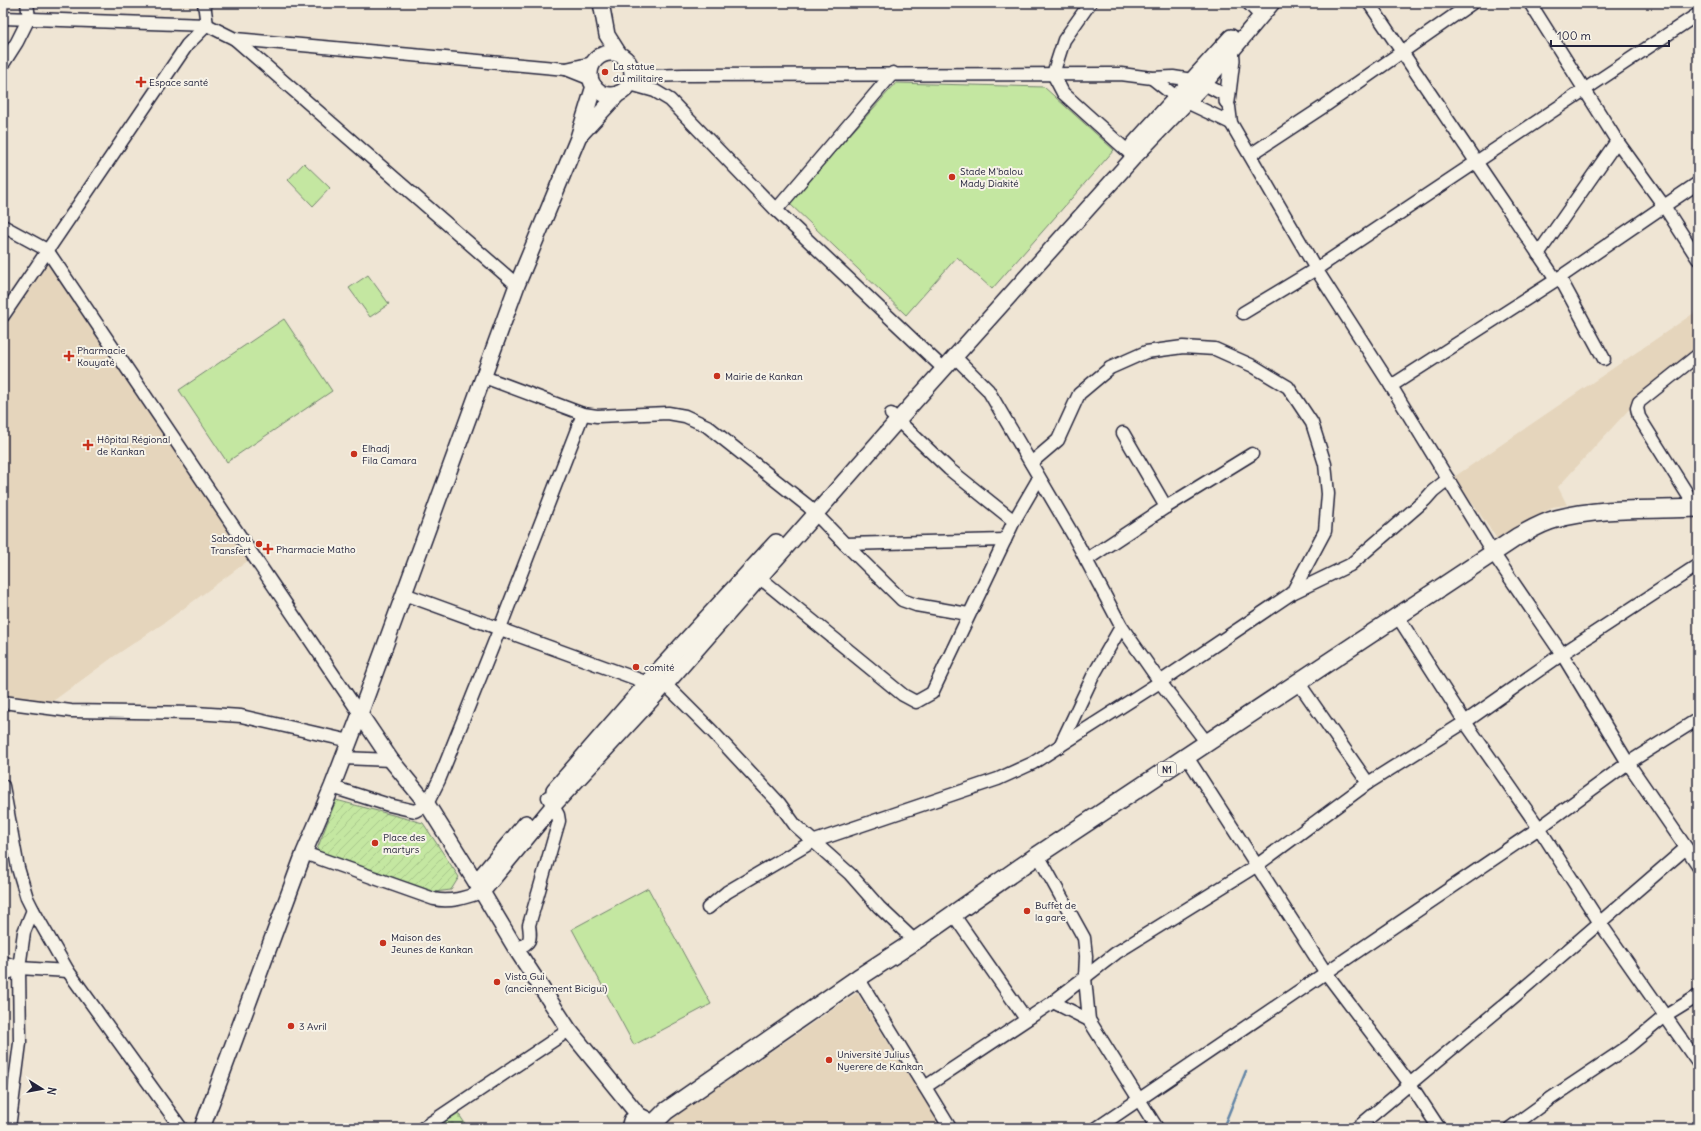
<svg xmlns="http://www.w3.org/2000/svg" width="1701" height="1131" font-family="Delius,sans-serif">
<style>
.built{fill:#e5d5bc}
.cemetery{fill:url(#cemetery-stones);stroke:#73846e}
.garden{fill:url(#garden-furrows);stroke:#73846e}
.pitch{fill:#c4e7a1;stroke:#73846e}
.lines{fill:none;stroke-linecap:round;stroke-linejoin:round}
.stream{stroke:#6486a7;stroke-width:2.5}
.minor-casing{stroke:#22223b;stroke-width:15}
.major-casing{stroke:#22223b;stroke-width:18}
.highway-casing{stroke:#22223b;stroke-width:20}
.minor{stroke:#f7f3e8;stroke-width:12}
.major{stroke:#f7f3e8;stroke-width:15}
.highway{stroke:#f7f3e8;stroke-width:17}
.poi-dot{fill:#c8321e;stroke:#f7f3e8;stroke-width:1.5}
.labels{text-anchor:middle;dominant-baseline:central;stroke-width:4;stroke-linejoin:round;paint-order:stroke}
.shield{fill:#f7f3e8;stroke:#62616f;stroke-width:1}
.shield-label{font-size:9px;font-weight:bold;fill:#22223b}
.poi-label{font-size:10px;fill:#22223b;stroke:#f7f3e8;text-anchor:start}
</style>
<defs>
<pattern id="cemetery-stones" width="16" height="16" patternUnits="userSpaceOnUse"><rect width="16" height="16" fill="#c4e7a1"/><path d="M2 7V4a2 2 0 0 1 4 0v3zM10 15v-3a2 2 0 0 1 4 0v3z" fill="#a8c68c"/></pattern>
<pattern id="garden-furrows" width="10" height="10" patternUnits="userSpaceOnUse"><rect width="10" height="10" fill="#c4e7a1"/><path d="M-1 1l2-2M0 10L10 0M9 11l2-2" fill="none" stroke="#a8c68c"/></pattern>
</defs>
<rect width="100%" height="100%" fill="#efe5d4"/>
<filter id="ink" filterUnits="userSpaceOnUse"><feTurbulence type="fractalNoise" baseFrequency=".025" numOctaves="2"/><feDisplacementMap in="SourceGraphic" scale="8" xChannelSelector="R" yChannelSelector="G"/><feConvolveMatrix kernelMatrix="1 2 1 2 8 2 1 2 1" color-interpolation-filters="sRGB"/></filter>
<g filter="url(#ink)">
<!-- built -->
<g class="built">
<path d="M51,258L249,560L164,623L116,655L53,701L3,696V330Z"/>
<path d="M1694,313L1698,318V357L1633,405L1558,487L1567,505L1552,507L1500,543L1454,477Z"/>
<path d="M857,993L942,1128H658Z"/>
</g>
<!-- cemetery -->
<path class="cemetery" d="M458,1113L468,1128H435Z"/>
<!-- garden -->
<path class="garden" d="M336,800L423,823L459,877L451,890L434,892L316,852Z"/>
<!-- pitch -->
<g class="pitch">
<path d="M896,83L1044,87L1114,150L992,289L957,257L906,315L789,203Z"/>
<path d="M304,163L330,188L313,206L288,180Z"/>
<path d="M368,275L389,304L370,317L349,288Z"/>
<path d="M284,319L332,391L227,462L179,390Z"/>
<path d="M648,888L711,1004L634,1045L572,929Z"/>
</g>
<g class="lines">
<!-- stream -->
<path class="stream" d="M1223,1128L1246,1071"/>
<!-- minor casing -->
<g class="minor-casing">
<g id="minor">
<path d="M1090,3L1064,40L1053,74L1063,93L1134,157"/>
<path d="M1248,3L1261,16"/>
<path d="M1369,3L1556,280"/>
<path d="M1530,3L1617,141L1538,254"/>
<path d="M3,18L207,25L204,3"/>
<path d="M235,39L517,285"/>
<path d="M3,64L17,42L29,18L27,3"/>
<path d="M631,67L649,76"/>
<path d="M566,69L591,79"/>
<path d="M1152,78L1176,97L1231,123"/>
<path d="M631,80L649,76L683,75L1121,74L1152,78L1173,77L1192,80L1204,84L1221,93L1225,96L1229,107L1231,123L1316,269L1391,386L1493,553L1562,654L1628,763L1698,865"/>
<path d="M630,84L655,91L670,100L776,210L944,369"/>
<path d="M1617,141L1664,206L1698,183"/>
<path d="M1250,155L1326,105L1472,3"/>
<path d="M776,210L893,73"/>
<path d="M3,226L47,250L360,714"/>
<path d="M1560,278L1604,359"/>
<path d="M1243,313L1316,269L1698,14"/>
<path d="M3,316L187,45L207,25L235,39L566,69L593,63"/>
<path d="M1698,355L1639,402L1637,408L1639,417L1698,511"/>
<path d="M955,357L988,390L1073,535L1121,626L1160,682L1207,743"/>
<path d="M484,377L583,414L597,416L668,413L685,416L707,426L808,506L845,544L902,600L916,605L968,614"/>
<path d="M1391,386L1556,280L1664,206L1698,259"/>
<path d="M891,414L949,469L1014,521"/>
<path d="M1123,433L1166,507"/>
<path d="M1031,463L1058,440L1079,394L1110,368L1146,352L1183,347L1215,349L1253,366L1288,387L1312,423L1325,464L1328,494L1325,531L1292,593"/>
<path d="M845,544L1005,540"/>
<path d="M1086,560L1166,507L1252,454"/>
<path d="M759,577L903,695L916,702L932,693L1014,521L1039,478"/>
<path d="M404,594L648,683L654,687"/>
<path d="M1398,617L1465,722L1539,828L1600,923L1698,1063"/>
<path d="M659,678L712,731L779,803L795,825L850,874L879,907L915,941"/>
<path d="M1298,682L1368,783"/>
<path d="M3,702L71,711L195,713L241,716L350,741"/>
<path d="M1060,746L1093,676L1121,627"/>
<path d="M1187,757L1326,973L1410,1084L1439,1128"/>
<path d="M343,758L391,760"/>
<path d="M3,786L18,868L27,898L33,910L68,971L181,1128"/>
<path d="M332,787L389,805L415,811L427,804L439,780L500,628L583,414"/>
<path d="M304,853L434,899C450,903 467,897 482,892"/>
<path d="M1038,855L1084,938L1086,956L1085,978L1089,1020L1157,1128"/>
<path d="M708,908L727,892L812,842L998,779L1033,763L1160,682L1292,593L1350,565L1425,500L1433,491L1448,479"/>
<path d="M953,914L1026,1019"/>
<path d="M516,949C531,943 531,940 529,925L559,821L558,815L548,797"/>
<path d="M3,962L19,968L68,971"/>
<path d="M3,975L19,968"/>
<path d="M858,978L950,1128"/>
<path d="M1053,1002L1089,1020"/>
<path d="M925,1087L1053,1002L1116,953L1256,866L1368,783L1465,722L1562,654L1698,565"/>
<path d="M9,1128L20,1043L19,968L24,932L33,910"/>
<path d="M423,1128L569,1030"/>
<path d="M1097,1128L1539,828L1628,763L1698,719"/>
<path d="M1357,1128L1509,1001L1686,848"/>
<path d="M1510,1128L1550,1099L1629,1046L1664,1017L1698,996"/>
</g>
</g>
<!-- major casing -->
<g class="major-casing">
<g id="major">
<path d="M601,3L607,35L619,54"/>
<circle cx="611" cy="74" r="21"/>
<path d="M1227,101L1232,60L1231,49"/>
<path d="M581,134L619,93"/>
<path d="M1133,145L1231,37"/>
<path d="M360,714L391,760L427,804L482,892L516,949L569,1030L640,1117"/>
<path d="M554,790L655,674L776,542"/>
<path d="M476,882L526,823"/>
<path d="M482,892L553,806L666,684L898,420L1134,157L1204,84L1272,3"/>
<path d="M202,1128L304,853L332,787L360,714L517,285L578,138L594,86"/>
</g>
</g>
<!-- highway casing -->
<g class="highway-casing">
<g id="highway">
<path d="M630,1128L632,1121L640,1117L646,1120L649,1128"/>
<path d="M649,1128L666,1111L858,978L915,941L1038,855L1517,537C1530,530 1543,522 1556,519C1601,507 1652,510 1698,508"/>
</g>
</g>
<!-- minor -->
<use href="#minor" class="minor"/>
<!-- major -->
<use href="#major" class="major"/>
<!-- highway -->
<use href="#highway" class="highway"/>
</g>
</g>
<!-- markers -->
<g class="poi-dot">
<circle cx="605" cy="72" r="4"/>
<path d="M139 76h4v4h4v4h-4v4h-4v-4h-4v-4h4z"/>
<circle cx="952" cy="177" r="4"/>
<path d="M67 350h4v4h4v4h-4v4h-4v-4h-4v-4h4z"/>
<circle cx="717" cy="376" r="4"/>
<path d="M86 439h4v4h4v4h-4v4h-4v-4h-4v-4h4z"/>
<circle cx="354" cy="454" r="4"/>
<circle cx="259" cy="544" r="4"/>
<path d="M266 543h4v4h4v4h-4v4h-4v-4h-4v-4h4z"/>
<circle cx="636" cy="667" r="4"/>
<circle cx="375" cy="843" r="4"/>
<circle cx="1027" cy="911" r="4"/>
<circle cx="383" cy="943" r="4"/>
<circle cx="497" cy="982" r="4"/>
<circle cx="291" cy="1026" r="4"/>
<circle cx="829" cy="1060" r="4"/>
</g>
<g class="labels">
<!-- shield labels -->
<rect class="shield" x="1158" y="762" width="18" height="14" rx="3"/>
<g class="shield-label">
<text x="1167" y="769">N1</text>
</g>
<!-- poi labels -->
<g class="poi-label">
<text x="613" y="66">La statue<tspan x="613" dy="12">du militaire</tspan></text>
<text x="149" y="82">Espace santé</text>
<text x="960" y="171">Stade M'balou<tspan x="960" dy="12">Mady Diakité</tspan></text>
<text x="77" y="350">Pharmacie<tspan x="77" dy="12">Kouyaté</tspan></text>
<text x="725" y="376">Mairie de Kankan</text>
<text x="97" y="439">Hôpital Régional<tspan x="97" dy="12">de Kankan</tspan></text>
<text x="362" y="448">Elhadj<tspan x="362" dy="12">Fila Camara</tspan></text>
<text x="251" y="538" text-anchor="end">Sabadou<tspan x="251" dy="12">Transfert</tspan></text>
<text x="276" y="549">Pharmacie Matho</text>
<text x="644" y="667">comité</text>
<text x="383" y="837">Place des<tspan x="383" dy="12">martyrs</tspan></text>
<text x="1035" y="905">Buffet de<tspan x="1035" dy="12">la gare</tspan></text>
<text x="391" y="937">Maison des<tspan x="391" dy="12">Jeunes de Kankan</tspan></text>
<text x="505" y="976">Vista Gui<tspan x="505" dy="12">(anciennement Bicigui)</tspan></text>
<text x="299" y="1026">3 Avril</text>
<text x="837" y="1054">Université Julius<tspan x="837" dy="12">Nyerere de Kankan</tspan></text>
</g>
</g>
<!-- margin -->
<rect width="1701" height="1131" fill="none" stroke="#f7f3e8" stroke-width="16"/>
<rect x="8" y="8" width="1685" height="1115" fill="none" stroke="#22223b" stroke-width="1.5" filter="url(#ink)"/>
<!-- north arrow -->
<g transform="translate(42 1089) rotate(101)" stroke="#f7f3e8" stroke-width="3" paint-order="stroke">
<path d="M0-3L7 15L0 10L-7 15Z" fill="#22223b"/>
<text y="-6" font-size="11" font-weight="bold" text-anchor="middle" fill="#22223b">N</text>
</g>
<!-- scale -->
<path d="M1551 40v6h118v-6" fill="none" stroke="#22223b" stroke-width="2"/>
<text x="1557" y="40" font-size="12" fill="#22223b" stroke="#f7f3e8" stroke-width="3" paint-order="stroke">100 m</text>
</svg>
